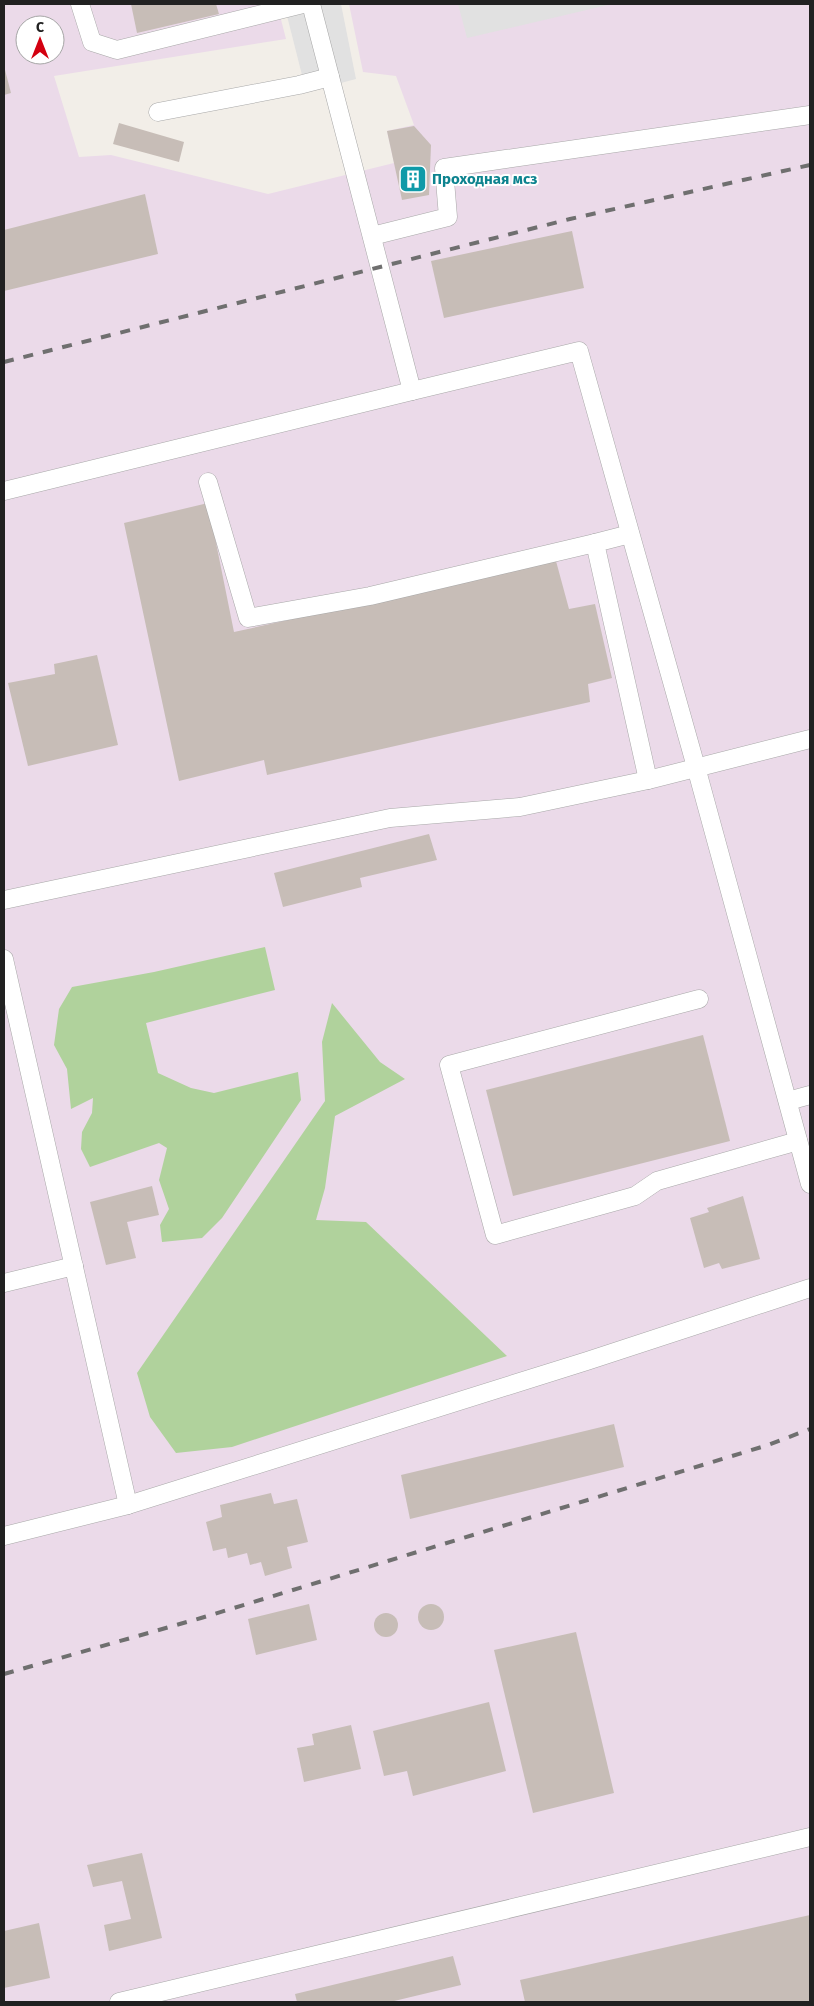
<svg xmlns="http://www.w3.org/2000/svg" width="814" height="2006" font-family="'Fira Sans',sans-serif">
<style>
.industrial{fill:#ebdae9;fill-rule:evenodd}
.forest{fill:#b0d29c}
.parking{fill:#e1e1e1}
.building{fill:#c7bdb7}
.lines{fill:none;stroke-linecap:round;stroke-linejoin:round}
.minor-casing{stroke:#a8a8a8;stroke-width:19}
.minor{stroke:#fff;stroke-width:18}
.rail{stroke:#6f6f6f;stroke-width:4;stroke-dasharray:10 10;stroke-linecap:butt}
.labels{text-anchor:middle;dominant-baseline:central;stroke-width:4;stroke-linejoin:round;paint-order:stroke}
.culture-label{font-size:15px;font-weight:bold;fill:#0d838f;stroke:#fff;text-anchor:start}
</style>
<rect width="100%" height="100%" fill="#f2eee8"/>
<!-- industrial -->
<path class="industrial" d="M4,4H277L286,39L54,76L79,157L111,155L268,194L394,163L387,131L414,125L396,76L363,72L349,4H810V2002H4ZM25,25H55V55H25Z"/>
<!-- forest -->
<g class="forest">
<path d="M265,947L275,990L146,1023L158,1073L191,1088L214,1093L298,1072L301,1100L222,1218L202,1238L162,1242L160,1225L169,1209L159,1180L167,1148L159,1143L90,1167L81,1149L82,1132L92,1113L93,1098L71,1109L67,1069L54,1045L59,1009L72,987L154,972Z"/>
<path d="M332,1003L380,1062L405,1079L335,1116L325,1188L316,1220L366,1222L507,1356L232,1447L176,1453L150,1417L137,1373L325,1101L322,1042Z"/>
</g>
<!-- parking -->
<g class="parking">
<path d="M284,4H306L324,74L303,79Z"/>
<path d="M320,4H341L356,79L337,84Z"/>
<path d="M458,4H612L467,38Z"/>
</g>
<!-- building -->
<g class="building">
<path d="M131,4H216L219,14L137,33Z"/>
<path d="M4,66L11,93L4,95Z"/>
<path d="M119,123L184,142L179,162L113,144Z"/>
<path d="M414,126L431,145L429,195L402,200L387,131Z"/>
<path d="M145,194L158,254L4,291V230Z"/>
<path d="M572,231L584,288L444,318L431,261Z"/>
<path d="M208,503L234,632L556,561L569,609L595,604L612,678L588,684L590,702L267,775L264,760L179,781L124,523Z"/>
<path d="M97,655L118,745L28,766L8,683L55,674L54,664Z"/>
<path d="M429,834L437,860L360,878L362,887L283,907L274,873Z"/>
<path d="M703,1035L730,1141L513,1196L486,1090Z"/>
<path d="M152,1186L159,1215L127,1222L136,1258L106,1265L90,1202Z"/>
<path d="M743,1196L760,1259L722,1269L719,1263L704,1268L690,1218L709,1212L707,1208Z"/>
<path d="M614,1424L624,1467L410,1519L401,1475Z"/>
<path d="M271,1493L274,1504L297,1499L308,1542L287,1547L292,1568L265,1576L261,1562L250,1565L247,1553L228,1558L226,1548L213,1551L206,1522L222,1517L220,1505Z"/>
<path d="M309,1604L317,1640L256,1655L248,1619Z"/>
<circle cx="431" cy="1617" r="13"/>
<circle cx="386" cy="1625" r="12"/>
<path d="M576,1632L614,1793L533,1813L494,1650Z"/>
<path d="M489,1702L506,1771L413,1796L407,1771L384,1776L373,1731Z"/>
<path d="M351,1725L361,1769L304,1782L297,1748L314,1745L312,1734Z"/>
<path d="M142,1853L162,1938L109,1951L104,1925L131,1919L122,1881L93,1887L87,1865Z"/>
<path d="M810,1915V2002H525L520,1980Z"/>
<path d="M39,1923L50,1978L4,1988V1931Z"/>
<path d="M453,1956L461,1985L390,2002H297L295,1994Z"/>
</g>
<g class="lines">
<!-- minor casing -->
<g class="minor-casing">
<g id="minor">
<path d="M80,4L92,42L117,50L303,4"/>
<path d="M158,112L299,85L330,77"/>
<path d="M372,236L448,217L444,168L810,115"/>
<path d="M412,391L579,351L696,767L810,1184"/>
<path d="M208,482L248,618L370,596L595,543"/>
<path d="M4,491L412,391L311,4"/>
<path d="M630,534L595,543L648,780"/>
<path d="M4,900L390,818L520,807L648,780L810,739"/>
<path d="M4,959L128,1505"/>
<path d="M699,999L449,1065L495,1235L635,1196L657,1181L798,1141"/>
<path d="M788,1101L810,1095"/>
<path d="M4,1283L74,1266"/>
<path d="M4,1536L128,1505L587,1361L810,1288"/>
<path d="M119,2002L810,1837"/>
</g>
</g>
<!-- minor -->
<use href="#minor" class="minor"/>
<!-- rail -->
<g class="rail">
<path d="M4,362L570,219L810,165"/>
<path d="M4,1674L201,1618L768,1445L810,1429"/>
</g>
</g>
<!-- icons -->
<defs>
<g id="building-square" transform="scale(1.4375)"><rect x="-9" y="-9" width="18" height="18" rx="4" fill="#0f9aa8" stroke="#fff"/><path d="M-4-6H4V6H1V3H-1V6H-4ZM-2.5-4.3h1.7v1.8h-1.7ZM.8-4.3h1.7v1.8H.8ZM-2.5-1h1.7V.8h-1.7ZM.8-1h1.7V.8H.8Z" fill="#fff"/></g>
</defs>
<g fill-rule="evenodd">
<use href="#building-square" x="413" y="179"/>
</g>
<g class="labels">
<!-- culture labels -->
<g class="culture-label">
<text x="432" y="179">Проходная мсз</text>
</g>
</g>
<!-- border -->
<rect width="814" height="2006" fill="none" stroke="#212121" stroke-width="10"/>
<!-- north arrow -->
<g transform="translate(40 40)"><circle r="24" fill="#ffffff" stroke="#a6a6a6"/>
<path d="M0-4L9 19L0 12L-9 19Z" fill="#d30010"/>
<text y="-8" font-size="14" font-weight="bold" text-anchor="middle" fill="#212121">С</text>
</g>
</svg>
